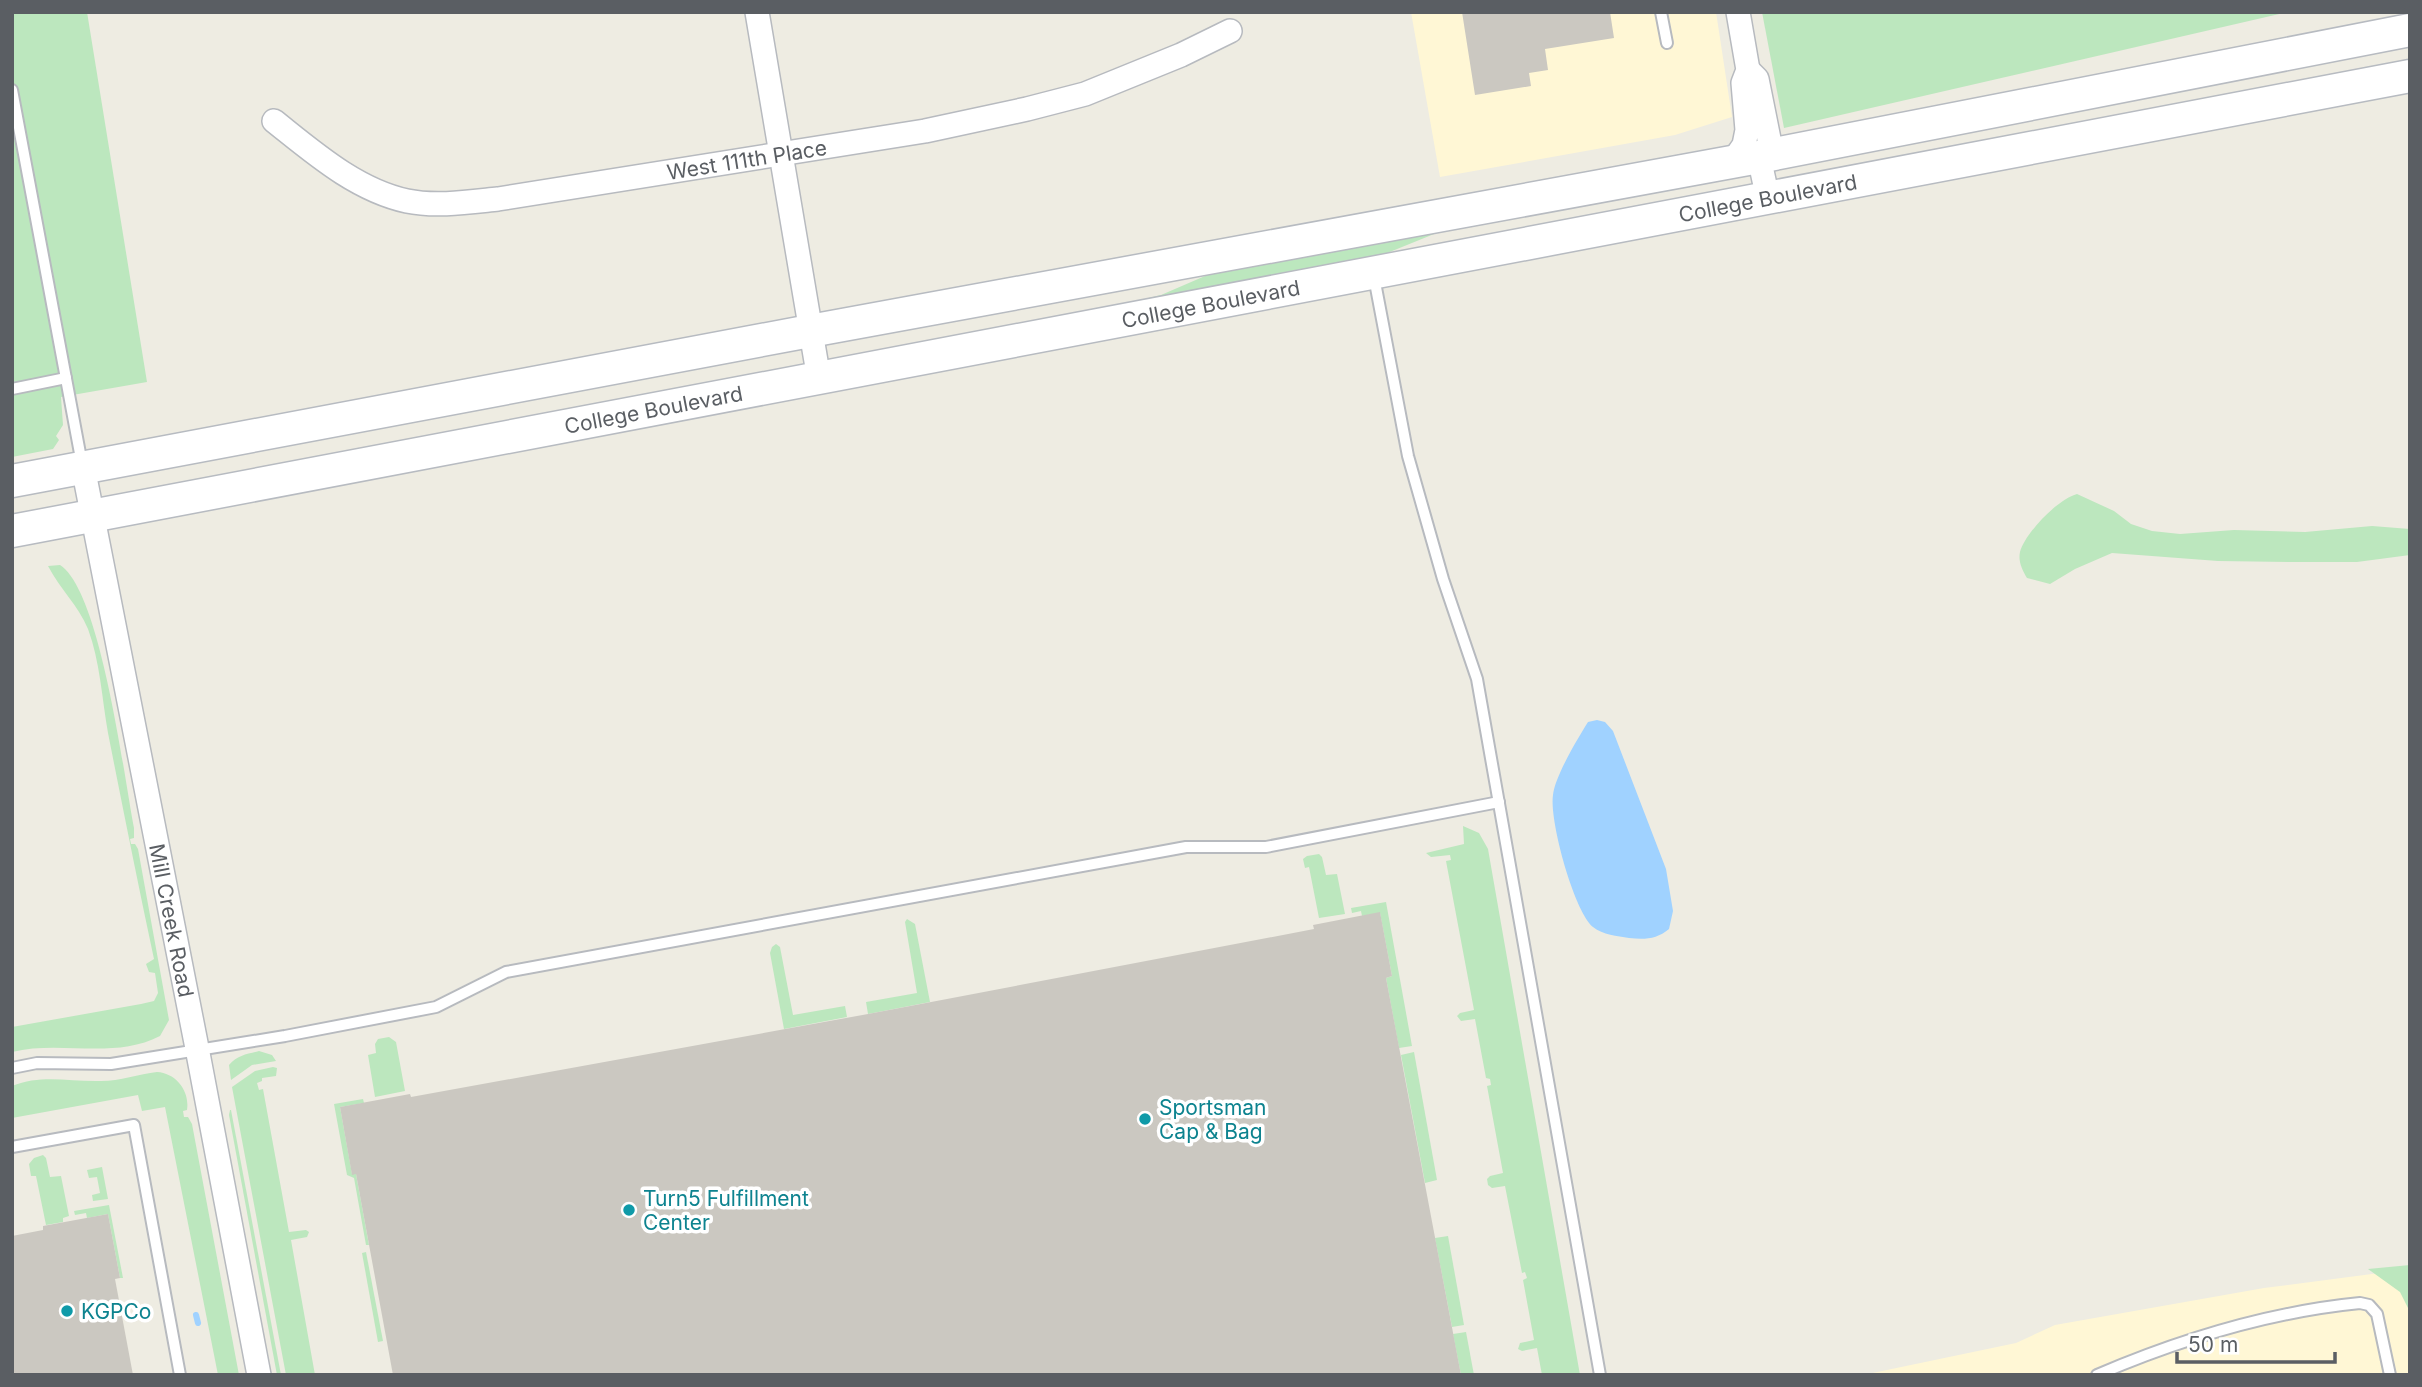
<svg xmlns="http://www.w3.org/2000/svg" width="2422" height="1387" font-family="Inter,sans-serif">
<style>
.commercial{fill:#fff7d5}
.green{fill:#bce7be}
.water{fill:#a0d2ff}
.lines{fill:none;stroke-linecap:round;stroke-linejoin:round}
.stream{stroke:#a0d2ff;stroke-width:6}
.building{fill:#cbc8c1}
.lane-casing{stroke:#b7babf;stroke-width:14}
.street-casing{stroke:#b7babf;stroke-width:26}
.secondary-casing{stroke:#b7bbc1;stroke-width:35}
.lane{stroke:#fff;stroke-width:10}
.street{stroke:#fff;stroke-width:23}
.secondary{stroke:#fff;stroke-width:32}
.culture-dot{fill:#0f9aa8;stroke:#fff;stroke-width:2.5}
.labels{text-anchor:middle;dominant-baseline:central;stroke-width:7;stroke-linejoin:round;paint-order:stroke}
.street-label{font-size:21px;fill:#5a5e63;stroke:#fff}
.culture-label{font-size:21px;fill:#0d838f;stroke:#fff;text-anchor:start}
</style>
<rect width="100%" height="100%" fill="#eeece2"/>
<!-- commercial -->
<g class="commercial">
<path d="M1411,12H1716L1732,117L1675,135L1440,177Z"/>
<path d="M2410,1269V1375H1863L2016,1343L2055,1325L2264,1288Z"/>
</g>
<!-- green -->
<g class="green">
<path d="M12,12H87L147,382L61,397L63,425L56,436L59,440L53,449L12,457Z"/>
<path d="M1762,12H2288L1784,128Z"/>
<path d="M1439,232L1370,260L1124,307V304L1161,295L1212,273L1254,260Z"/>
<path d="M2077,494L2114,511L2131,524L2152,531L2180,534L2234,530L2305,532L2372,526L2410,529V555L2357,562H2289L2218,561L2112,553L2075,569L2050,584L2027,578C2022,570 2018,561 2020,552C2025,533 2058,499 2077,494Z"/>
<path d="M60,565C101,591 124,777 134,828V838L130,839L131,844H135L138,849L169,1020L160,1036C114,1060 60,1040 12,1052V1027L141,1004L154,1001L158,993L155,973L149,972L146,964L154,959C138,884 123,809 108,733C102,699 100,661 88,629C78,605 60,589 48,566Z"/>
<path d="M1463,826L1479,833L1488,849L1580,1375H1542L1537,1348L1522,1351L1518,1349L1520,1343L1534,1340L1523,1280L1527,1278L1525,1272L1522,1273L1505,1186L1492,1188L1488,1185L1487,1179L1490,1176L1503,1173L1487,1086L1491,1085L1490,1079L1486,1078L1475,1019L1461,1021L1457,1016L1460,1013L1474,1010L1446,861L1451,860L1450,855L1431,857L1426,853L1464,844Z"/>
<path d="M1319,854L1322,857L1326,875L1337,874L1345,914L1319,918L1309,867L1305,868L1303,859L1307,856Z"/>
<path d="M1386,902L1412,1046L1399,1048L1386,978L1392,976L1380,913L1362,916L1361,911L1352,913L1351,908Z"/>
<path d="M907,919L915,924L930,1002L868,1014L866,1002L917,993L905,922Z"/>
<path d="M776,944L780,947L793,1015L845,1006L847,1017L784,1029L770,953L772,947Z"/>
<path d="M389,1037L396,1042L405,1091L375,1097L368,1055L376,1053L375,1044L378,1039Z"/>
<path d="M259,1051L272,1055L276,1061L252,1065L231,1080L229,1065C237,1055 248,1054 259,1051Z"/>
<path d="M1414,1052L1437,1180L1425,1183L1401,1055Z"/>
<path d="M273,1067L277,1068L276,1076L262,1078V1081L257,1083L259,1090L263,1089L289,1232L306,1230L309,1232L307,1237L291,1240L315,1375H286L232,1087L255,1071Z"/>
<path d="M157,1072C176,1073 190,1091 187,1110L183,1111L184,1117H188L192,1124L239,1375H218L165,1107L142,1111L138,1095L12,1118V1086C42,1074 70,1082 101,1081C120,1081 139,1074 157,1072Z"/>
<path d="M363,1099L364,1103L340,1107L352,1174H356L369,1245H366L354,1178L347,1175L334,1104Z"/>
<path d="M230,1110H231L281,1375H277L229,1115Z"/>
<path d="M43,1155L46,1158L50,1177L61,1176L69,1216L63,1218V1222L46,1225L36,1176H31L29,1164L34,1158Z"/>
<path d="M102,1167L108,1199L93,1201L92,1195L100,1193L97,1177L89,1178L87,1170Z"/>
<path d="M109,1205L123,1278H120L108,1214L87,1218L86,1213L75,1215L74,1211Z"/>
<path d="M1448,1236L1464,1325L1452,1327L1435,1238Z"/>
<path d="M366,1252L383,1341L378,1342L362,1253Z"/>
<path d="M2410,1265V1312L2400,1292L2368,1269Z"/>
<path d="M1466,1332L1474,1375H1461L1453,1334Z"/>
</g>
<!-- water -->
<path class="water" d="M1597,720L1605,722L1613,731L1666,869L1673,911L1669,929C1657,939 1645,940 1629,938C1617,936 1603,935 1593,927C1574,911 1549,820 1553,795C1555,776 1578,738 1588,722Z"/>
<g class="lines">
<!-- stream -->
<path class="stream" d="M196,1315L198,1323"/>
</g>
<!-- building -->
<g class="building">
<path d="M1462,12H1610L1614,38L1545,49L1548,70L1529,73L1531,86L1475,95Z"/>
<path d="M1380,912L1392,976L1386,978L1461,1375H393L356,1174L352,1175L340,1107L410,1094L411,1097L868,1014L1314,929L1313,925Z"/>
<path d="M108,1214L120,1278L115,1279L133,1375H12V1236L43,1230V1226Z"/>
</g>
<g class="lines">
<!-- lane casing -->
<g class="lane-casing">
<g id="lane">
<path d="M1661,12L1667,43"/>
<path d="M12,90L82,464"/>
<path d="M1374,277L1408,456L1443,579L1477,679L1600,1375"/>
<path d="M12,389L66,378"/>
<path d="M12,1068L37,1063L111,1064L285,1036L436,1007L506,972L1186,847H1266L1499,802"/>
<path d="M12,1147L134,1125L180,1375"/>
<path d="M2097,1375C2181,1339 2269,1312 2360,1303L2369,1305L2377,1314L2390,1375"/>
</g>
</g>
<!-- street casing -->
<g class="street-casing">
<g id="street">
<path d="M757,12L819,379"/>
<path d="M1748,70L1757,79L1772,154"/>
<path id="s1" d="M274,121C313,152 356,190 407,201C436,207 469,202 498,199L925,131L1027,109L1085,94L1181,55L1230,31"/>
<path d="M1759,157L1768,199"/>
<path d="M1733,161L1744,145L1747,130L1743,83L1748,70L1738,12"/>
<path id="s2" d="M83,467L197,1048L259,1375"/>
</g>
</g>
<!-- secondary casing -->
<g class="secondary-casing">
<g id="secondary">
<path d="M12,481L810,331L1759,157L2410,30"/>
<path id="s3" d="M12,531L2410,76"/>
</g>
</g>
<!-- lane -->
<use href="#lane" class="lane"/>
<!-- street -->
<use href="#street" class="street"/>
<!-- secondary -->
<use href="#secondary" class="secondary"/>
</g>
<!-- markers -->
<g class="culture-dot">
<circle cx="1145" cy="1119" r="7"/>
<circle cx="629" cy="1210" r="7"/>
<circle cx="67" cy="1311" r="7"/>
</g>
<g class="labels">
<!-- street labels -->
<g class="street-label">
<text stroke="none"><textPath href="#s1" startOffset="500">West 111th Place</textPath></text>
<text stroke="none"><textPath href="#s3" startOffset="1787">College Boulevard</textPath></text>
<text stroke="none"><textPath href="#s3" startOffset="1220">College Boulevard</textPath></text>
<text stroke="none"><textPath href="#s3" startOffset="653">College Boulevard</textPath></text>
<text stroke="none"><textPath href="#s2" startOffset="462">Mill Creek Road</textPath></text>
</g>
<!-- culture labels -->
<g class="culture-label">
<text x="1159" y="1107">Sportsman<tspan x="1159" dy="24">Cap &amp; Bag</tspan></text>
<text x="643" y="1198">Turn5 Fulfillment<tspan x="643" dy="24">Center</tspan></text>
<text x="81" y="1311">KGPCo</text>
</g>
</g>
<!-- border -->
<rect width="2422" height="1387" fill="none" stroke="#5a5e63" stroke-width="28"/>
<!-- scale -->
<path d="M2177 1352v10h158v-10" fill="none" stroke="#5a5e63" stroke-width="3.5"/>
<text x="2188" y="1352" font-size="21" fill="#5a5e63" stroke="#ffffff" stroke-width="5" paint-order="stroke">50 m</text>
</svg>
